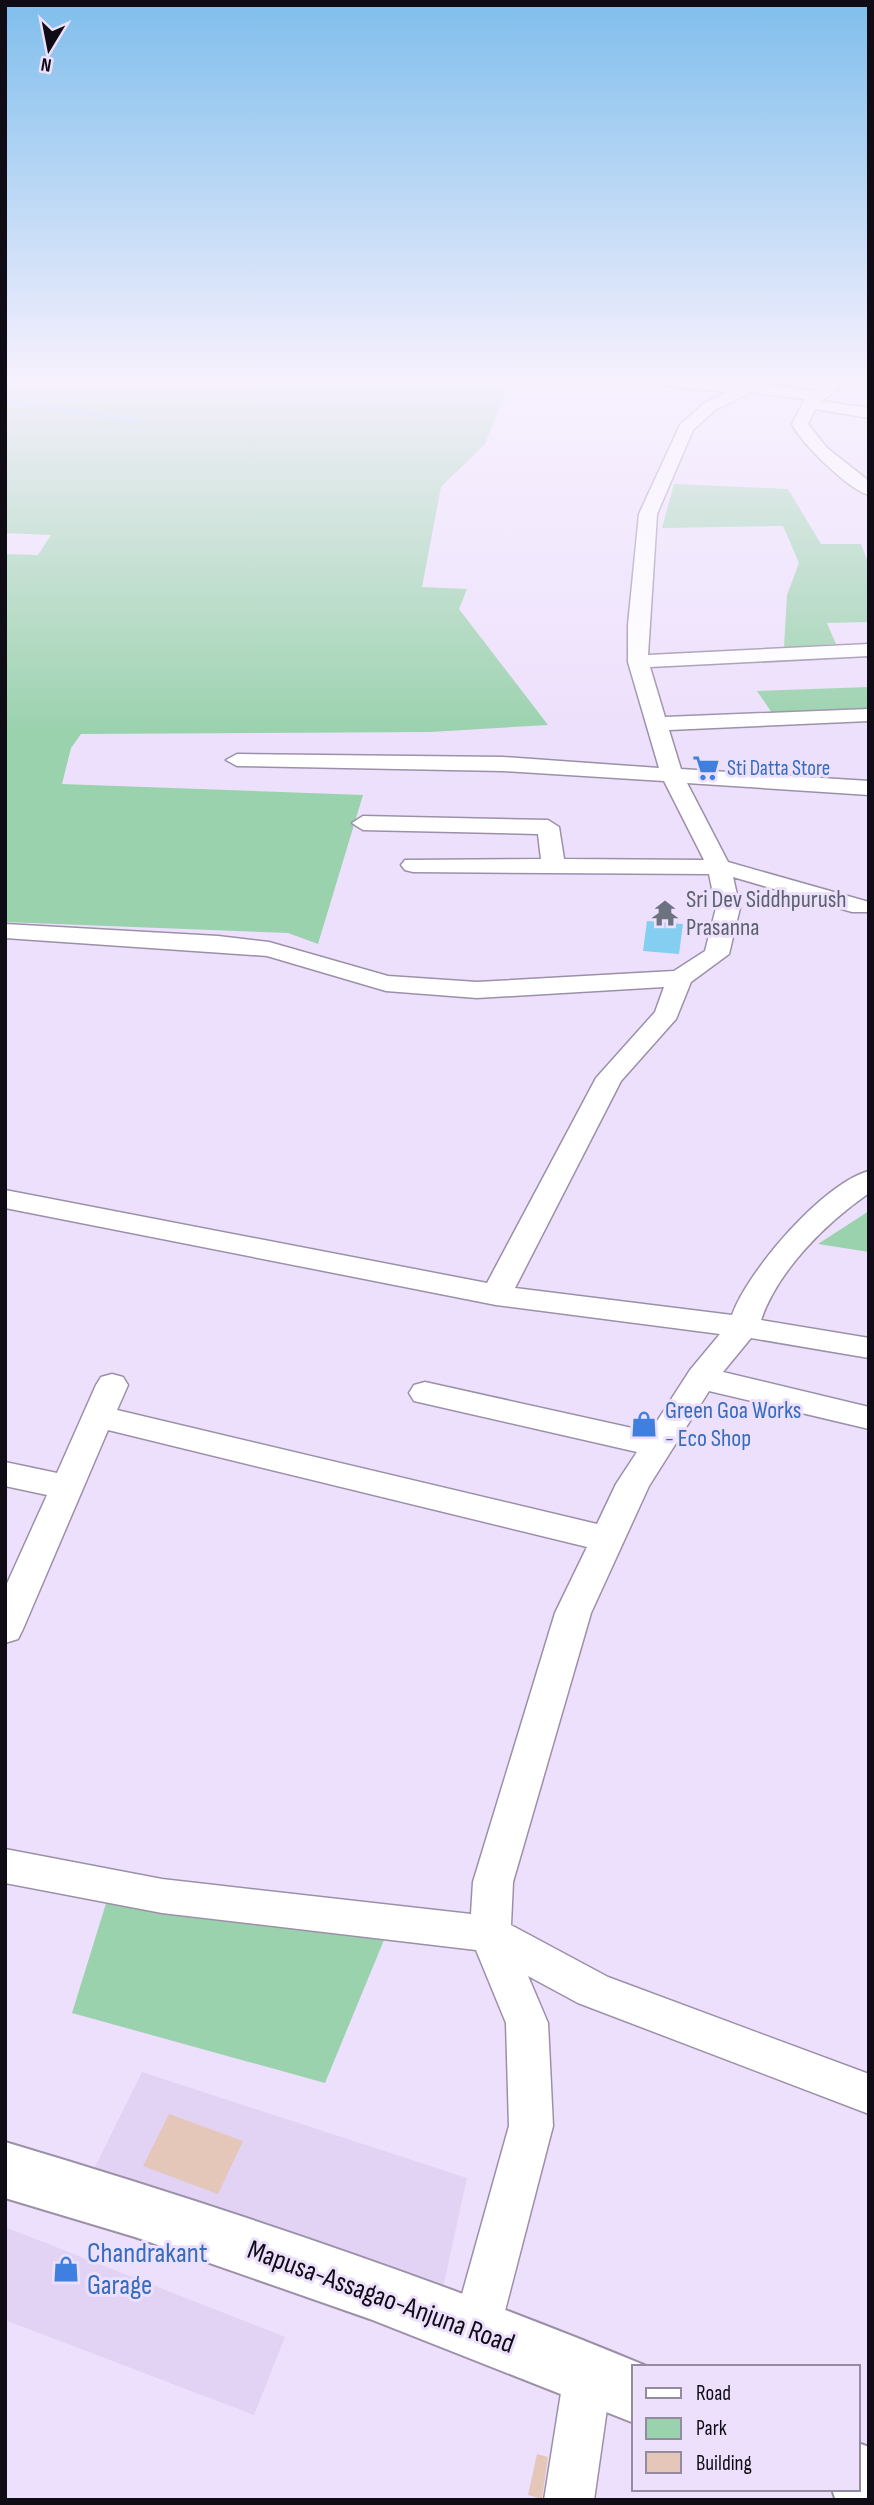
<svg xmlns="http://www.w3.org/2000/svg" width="874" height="2505" font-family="'Sofia Sans Condensed',sans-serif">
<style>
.built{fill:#e2d2f4}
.green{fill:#9bd2ae}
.water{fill:#83cef1}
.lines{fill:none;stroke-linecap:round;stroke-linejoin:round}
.stream{stroke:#83cef1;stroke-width:5}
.building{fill:#e5c7b9}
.minor-casing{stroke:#9c90a9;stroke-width:3}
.major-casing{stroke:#9c90a9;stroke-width:4}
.minor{fill:#fff;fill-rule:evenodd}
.major{fill:#fff;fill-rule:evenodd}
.labels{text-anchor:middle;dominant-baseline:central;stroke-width:6;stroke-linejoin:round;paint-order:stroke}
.far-shop-label{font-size:21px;fill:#366cbe;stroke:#ede0fc;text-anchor:start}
.worship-label{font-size:24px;fill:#5b616d;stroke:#ede0fc;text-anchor:start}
.shop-label{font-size:24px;fill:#366cbe;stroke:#ede0fc;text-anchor:start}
.near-shop-label{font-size:28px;fill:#366cbe;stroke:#ede0fc;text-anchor:start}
.near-street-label{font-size:28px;fill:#100c15;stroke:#ede0fc}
</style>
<rect width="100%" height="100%" fill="#ede0fc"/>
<!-- built -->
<g class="built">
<path d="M142,2072L467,2178L442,2292L93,2171Z"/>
<path d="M5,2227L285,2337L254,2415L5,2320Z"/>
</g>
<!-- green -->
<g class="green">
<path d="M5,381H510L485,444L441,487L422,587L467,589L459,609L548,725L430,732L81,734L71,748L62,784L363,795L318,944L288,933L5,922V554L38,555L51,535L5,533Z"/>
<path d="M674,484L788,489L821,544H861L869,565V622L827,623L836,644L784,648L787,595L799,563L783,526L662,528Z"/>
<path d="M869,687V708L772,713L757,691Z"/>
<path d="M869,1211V1252L818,1244Z"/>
<path d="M108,1897L384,1940L325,2083L72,2013Z"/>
</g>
<!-- water -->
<path class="water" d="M647,921L683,924L679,954L643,951Z"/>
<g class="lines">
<!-- stream -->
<path class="stream" d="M5,401L139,421"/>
</g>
<!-- building -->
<g class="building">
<path d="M169,2114L243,2141L218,2194L143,2166Z"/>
<path d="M537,2454L548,2457L542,2499L528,2495Z"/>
</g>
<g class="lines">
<!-- minor casing -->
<g class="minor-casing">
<g id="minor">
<path d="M658,381L742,384L749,381H769L766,385L816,391L833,381H851L821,401L869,408V418L815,409L808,424L827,448L869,481V495C849,490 801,443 792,424L805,399L751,392L715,410L693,430L657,514L648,655L869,644V656L650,667L665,717L869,709V721L669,730L681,769L869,781V795L687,783L728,862L869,902V912H852L733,877L740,908L729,954L691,982L676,1019L621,1081L515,1288L732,1315C747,1272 823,1183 869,1171V1193C826,1223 778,1270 761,1320L869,1338V1358L751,1338L723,1372L869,1407V1429L709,1391L649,1486L591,1613L513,1882L511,1925L608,1977L869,2074V2114L578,2003L528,1976L548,2023L553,2126L500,2330L493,2347L476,2354L459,2347L452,2330L509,2126L506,2023L476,1950L162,1913L5,1883V1849L162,1879L471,1914L473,1882L555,1613L587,1547L108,1430L23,1629L18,1639L5,1643V1588L47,1495L5,1486V1462L57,1473L96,1385L101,1377L112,1374L123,1377L128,1385L117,1410L597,1524L616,1484L637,1452L414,1401L409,1393L414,1385L425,1382L650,1432L690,1370L720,1334L496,1305L5,1208V1190L487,1283L596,1078L655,1012L664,987L477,998L386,991L267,956L5,938V924L218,936L269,942L388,976L477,982L674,971L705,951L716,908L709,874L413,872L405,870L401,865L405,860L541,859L538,834L363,830L352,823L363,816L548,820L559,827L564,859L704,860L664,781L503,771L237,766L226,760L237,754L503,757L659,768L628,662V625L639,514L680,425L703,404L727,392L666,386Z"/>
<path d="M588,2350L605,2357L612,2374L594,2500H544L564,2374L571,2357Z"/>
</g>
</g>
<!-- major casing -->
<g class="major-casing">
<g id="major">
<path d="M5,2142C223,2207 439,2280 649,2367H634V2423L370,2319L135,2237L5,2198Z"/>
<path d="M858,2443L869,2447V2500L835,2498L832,2489H858Z"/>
</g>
</g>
<!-- minor -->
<use href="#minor" class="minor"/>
<!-- major -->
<use href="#major" class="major"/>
</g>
<!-- sky -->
<linearGradient id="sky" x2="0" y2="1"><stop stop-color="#7fbeec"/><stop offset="0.52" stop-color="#f7f1fe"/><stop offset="1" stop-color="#f7f1fe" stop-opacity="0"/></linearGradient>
<rect width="874" height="731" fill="url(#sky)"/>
<!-- icons -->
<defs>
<g id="supermarket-bare" transform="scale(2.1)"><path d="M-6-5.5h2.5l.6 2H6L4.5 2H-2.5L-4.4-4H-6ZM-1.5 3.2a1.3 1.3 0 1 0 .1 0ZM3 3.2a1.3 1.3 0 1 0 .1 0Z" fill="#3f7fe0" stroke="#ede0fc" stroke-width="2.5" paint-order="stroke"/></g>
<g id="temple-bare" transform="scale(2.1)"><path d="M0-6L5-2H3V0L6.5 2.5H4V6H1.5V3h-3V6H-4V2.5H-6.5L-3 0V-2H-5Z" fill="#6b7280" stroke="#ede0fc" stroke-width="2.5" paint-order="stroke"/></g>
<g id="shop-bare" transform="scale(2.1)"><path d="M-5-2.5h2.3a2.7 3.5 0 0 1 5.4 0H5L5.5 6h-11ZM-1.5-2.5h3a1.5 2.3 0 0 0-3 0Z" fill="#3f7fe0" stroke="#ede0fc" stroke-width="2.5" paint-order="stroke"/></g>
</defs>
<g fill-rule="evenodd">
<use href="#supermarket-bare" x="706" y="768"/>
<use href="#temple-bare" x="665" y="913"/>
<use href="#shop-bare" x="644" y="1424"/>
<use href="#shop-bare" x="66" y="2269"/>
</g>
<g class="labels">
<!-- far-shop labels -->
<g class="far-shop-label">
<text x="727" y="768">Sti Datta Store</text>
</g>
<!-- worship labels -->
<g class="worship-label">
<text x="686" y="899">Sri Dev Siddhpurush<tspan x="686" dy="28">Prasanna</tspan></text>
</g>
<!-- shop labels -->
<g class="shop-label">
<text x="665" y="1410">Green Goa Works<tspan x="665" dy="28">- Eco Shop</tspan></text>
</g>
<!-- near-shop labels -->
<g class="near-shop-label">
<text x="87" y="2253">Chandrakant<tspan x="87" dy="32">Garage</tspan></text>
</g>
<!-- near-street labels -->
<g class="near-street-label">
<text transform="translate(381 2297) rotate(20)">Mapusa-Assagao-Anjuna Road</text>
</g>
</g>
<!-- border -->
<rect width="874" height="2505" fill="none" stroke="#100c15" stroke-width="14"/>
<!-- legend -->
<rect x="632" y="2365" width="228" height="126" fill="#ede0fc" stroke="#958ba0" stroke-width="2"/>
<rect x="646" y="2388" width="35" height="10" fill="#ffffff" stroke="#958ba0" stroke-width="2"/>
<text x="696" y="2400" font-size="21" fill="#100c15">Road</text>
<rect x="646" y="2418" width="35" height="21" fill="#9bd2ae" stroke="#958ba0" stroke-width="2"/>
<text x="696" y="2435" font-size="21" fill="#100c15">Park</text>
<rect x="646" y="2452" width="35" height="21" fill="#e5c7b9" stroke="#958ba0" stroke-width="2"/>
<text x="696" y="2470" font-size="21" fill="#100c15">Building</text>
<!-- north arrow -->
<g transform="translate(49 49) rotate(190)" stroke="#ede0fc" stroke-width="5" paint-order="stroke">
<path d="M0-5L12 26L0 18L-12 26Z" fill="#100c15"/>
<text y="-10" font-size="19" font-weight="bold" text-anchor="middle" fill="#100c15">N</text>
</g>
</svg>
